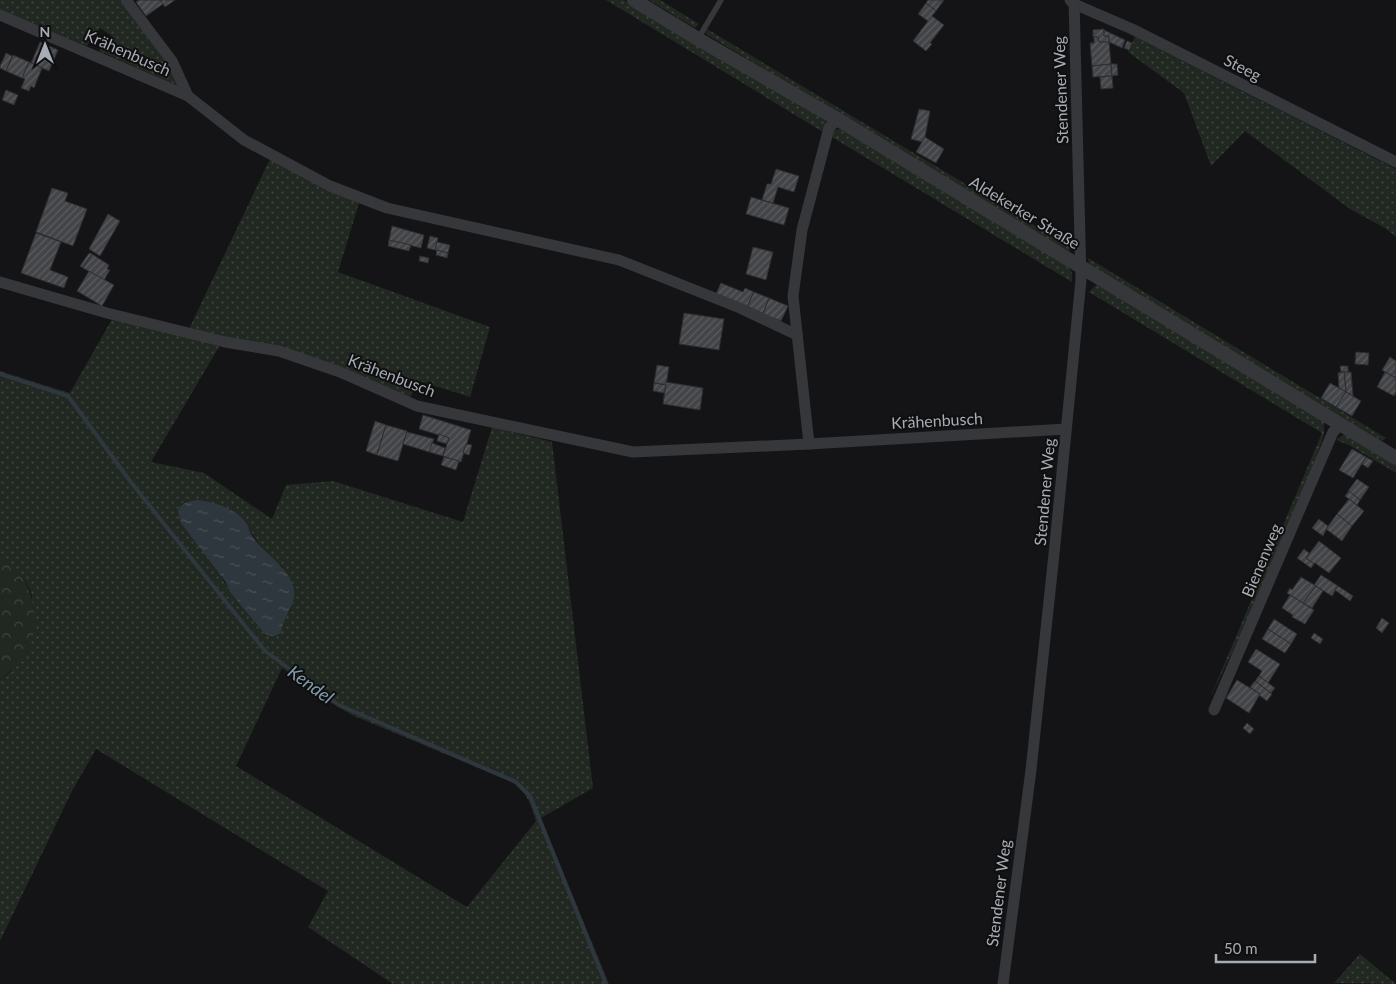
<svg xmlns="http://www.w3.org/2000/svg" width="1396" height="984" font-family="Lato,sans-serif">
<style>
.grass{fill:url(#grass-dots);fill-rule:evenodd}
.forest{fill:url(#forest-crowns)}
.water{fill:url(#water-ripples)}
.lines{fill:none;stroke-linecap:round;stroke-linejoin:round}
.stream{stroke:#2e373d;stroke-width:4}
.building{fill:url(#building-hatch);stroke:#2e2e31}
.service{stroke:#35373a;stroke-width:5.5}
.minor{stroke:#35373a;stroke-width:11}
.tertiary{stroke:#35373a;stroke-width:14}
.labels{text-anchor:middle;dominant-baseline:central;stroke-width:4;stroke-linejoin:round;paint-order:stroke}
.street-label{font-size:16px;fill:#a7acb5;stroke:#0f0f10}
.water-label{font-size:18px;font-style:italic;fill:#819bad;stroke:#0f0f10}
</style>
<defs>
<pattern id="grass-dots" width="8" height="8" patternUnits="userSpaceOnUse" patternTransform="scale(1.25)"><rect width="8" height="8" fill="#212821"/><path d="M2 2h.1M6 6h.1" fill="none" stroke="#3e443f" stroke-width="1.8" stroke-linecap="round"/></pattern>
<pattern id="forest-crowns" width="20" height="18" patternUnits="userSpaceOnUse" patternTransform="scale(1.25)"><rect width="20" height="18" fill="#212821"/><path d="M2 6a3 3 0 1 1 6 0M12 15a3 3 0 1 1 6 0" fill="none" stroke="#3e443f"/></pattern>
<pattern id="water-ripples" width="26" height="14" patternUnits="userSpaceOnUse" patternTransform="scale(1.25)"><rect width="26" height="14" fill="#2e373d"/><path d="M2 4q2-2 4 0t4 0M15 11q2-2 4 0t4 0" fill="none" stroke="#495157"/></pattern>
<pattern id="building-hatch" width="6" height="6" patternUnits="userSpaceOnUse" patternTransform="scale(1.25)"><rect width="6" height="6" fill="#434448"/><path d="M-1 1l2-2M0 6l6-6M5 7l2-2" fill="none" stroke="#5b5c60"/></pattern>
</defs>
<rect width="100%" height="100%" fill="#141416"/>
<!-- grass -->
<g class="grass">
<path d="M0,0H120L168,64L179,86L99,51L104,41L108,42L112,36L100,28L87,46L0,10Z"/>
<path d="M606,0H624L825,120L827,124L823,132Z"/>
<path d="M649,0H660L699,24L695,28Z"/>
<path d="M707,29L1072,248L1069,251L1063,250L706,34Z"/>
<path d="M1135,37L1396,169V237L1385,228L1350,209L1245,131L1211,166L1184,93L1128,52Z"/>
<path d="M840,129L1064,263L1072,272V282L830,136L835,130Z"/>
<path d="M270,159L359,203L338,272L490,327L470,397L416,380L410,399L223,338L189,329Z"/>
<path d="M1088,258L1386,438L1382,441L1089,265Z"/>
<path d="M1097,284L1324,420V435L1298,509L1262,591L1210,698L1322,433L1089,292Z"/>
<path d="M112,319L220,345L151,462L204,473L272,519L286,485L333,481L463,522L492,427L552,442L593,788L541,818L609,984H393L308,927L328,891L96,749L72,791L0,941V680C4,677 9,673 12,670C14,667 32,605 32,599C33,586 10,561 0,553V371L70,393ZM196,500L246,521C253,539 266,555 283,567L291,609L281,623V633L230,592L181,504L185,502ZM282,668L338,707L354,716L512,782C528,794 530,803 536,821L467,907L236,766Z"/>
<path d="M1346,433L1396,463V473L1349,445L1336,440Z"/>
<path d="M1360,954L1396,984L1334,983Z"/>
</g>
<!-- forest -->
<path class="forest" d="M0,553C30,575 45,618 27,652C21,663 9,672 0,680Z"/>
<!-- water -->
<path class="water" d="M196,500C214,502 231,507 244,520C249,524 249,532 253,537C265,555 290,567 294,590C297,604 282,618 281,633C274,637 271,637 264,633L230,592L225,581L181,523L178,511C182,502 186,502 196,500Z"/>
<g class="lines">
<!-- stream -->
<path class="stream" d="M0,374L68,396L130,481L265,651L339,705L516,782L530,796L606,984"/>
</g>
<!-- building -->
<g class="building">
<path d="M139,0H160L163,4L146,16L136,2Z"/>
<path d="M160,0H175L165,7Z"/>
<path d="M928,0H944L936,11L926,3Z"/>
<path d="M926,3L936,11L932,16L944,25L930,43L932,44L926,51L913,41L928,21L918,14Z"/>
<path d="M1104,29V36H1109V42H1099L1098,37H1093V30Z"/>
<path d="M1104,30L1125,40L1122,48L1109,42V36H1104Z"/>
<path d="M1094,37H1098L1099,42H1109L1111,64L1092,66L1090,43H1094Z"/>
<path d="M1127,41L1132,43L1129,50L1124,48Z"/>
<path d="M40,42L58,50L49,71L31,63Z"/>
<path d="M6,53L12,56L6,71L0,68V66Z"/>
<path d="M13,55L29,62L22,78L6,71Z"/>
<path d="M29,62L42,68L34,88L31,86L29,91L21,88L25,79L22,78Z"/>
<path d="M1111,64L1112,76L1093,77L1092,66Z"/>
<path d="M1111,64H1117L1118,75L1112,76Z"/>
<path d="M1112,76L1113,88L1101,89L1100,77Z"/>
<path d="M6,90L18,95L14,105L2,100Z"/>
<path d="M919,109L930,111L925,137L922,142L911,139Z"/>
<path d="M925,137L944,149L936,163L916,152Z"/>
<path d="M776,169L799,176L794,192L778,187L773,203L762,200L767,184H771Z"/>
<path d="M52,188L68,193L65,201L87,209L73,246L36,232Z"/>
<path d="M751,197L789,208L784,225L746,214Z"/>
<path d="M108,214L120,221L100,256L89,249Z"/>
<path d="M392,226L424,235L421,248L389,240Z"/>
<path d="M36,233L61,242L50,270L68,277L64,288L21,273Z"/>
<path d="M430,236L438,238L435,250L427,248Z"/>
<path d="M389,240L411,245L409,251L388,246Z"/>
<path d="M437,242L450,245L448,253L435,250Z"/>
<path d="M753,247L773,252L766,280L746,274Z"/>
<path d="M437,250L448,253L447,258L436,255Z"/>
<path d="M89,253L92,254L83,268L80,266Z"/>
<path d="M92,254L109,265L107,269L110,270L104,280L83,268Z"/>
<path d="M420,256L429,258L428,263L419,261Z"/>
<path d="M89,271L114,285L102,306L77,291Z"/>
<path d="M721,283L743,292L745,288L754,292L747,307L716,294Z"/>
<path d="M754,292L769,298L763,314L747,307Z"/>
<path d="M769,298L788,306L781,321L763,314Z"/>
<path d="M684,313L724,319L719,350L679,344Z"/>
<path d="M1356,352L1369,353L1368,365L1355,364Z"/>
<path d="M1390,357L1396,361V378L1382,370Z"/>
<path d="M657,365L669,367L666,385L654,383Z"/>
<path d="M1340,366H1348V372H1341Z"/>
<path d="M1344,372H1351L1353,396L1346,392Z"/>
<path d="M1344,372L1346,392L1339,388L1338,373Z"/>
<path d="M1385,372L1396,378V393L1394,396L1377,387Z"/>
<path d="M666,382L703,388L700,410L663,404Z"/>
<path d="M654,383L666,385L664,393L653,391Z"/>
<path d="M1330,383L1346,392L1336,407L1321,398Z"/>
<path d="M1346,392L1361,401L1352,416L1336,407Z"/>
<path d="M423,415L471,430L461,462L443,456L449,438L419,429Z"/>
<path d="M375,421L386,425L377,455L366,451Z"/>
<path d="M386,425L407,431L398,461L377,455Z"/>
<path d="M407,432L434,439L429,452L403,444Z"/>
<path d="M439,434L449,438L447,444L437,441Z"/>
<path d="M432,443L445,448L443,456L429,452Z"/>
<path d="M466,444L472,445L469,455L463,453Z"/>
<path d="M1352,449L1366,457L1353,478L1339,470Z"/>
<path d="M444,457L459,461L456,470L441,465Z"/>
<path d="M1366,457L1373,461L1368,468L1362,464Z"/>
<path d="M1357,479L1369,487L1360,500L1348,491Z"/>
<path d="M1349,491L1360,500L1357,505L1345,496Z"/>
<path d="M1349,499L1364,511L1352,526L1337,514Z"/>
<path d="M1337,514L1352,526L1342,541L1326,529Z"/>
<path d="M1319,519L1328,526L1323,536L1312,528Z"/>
<path d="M1319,541L1341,558L1329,573L1315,563L1314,564L1306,558Z"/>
<path d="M1304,549L1309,553L1306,558L1314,564L1311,568L1297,558Z"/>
<path d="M1321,575L1338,586L1332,596L1314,585Z"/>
<path d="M1301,577L1316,586L1303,603L1287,593L1290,588L1292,590Z"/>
<path d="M1316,586L1323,591L1312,608L1303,603Z"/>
<path d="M1338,586L1353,596L1350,601L1335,590Z"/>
<path d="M1290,595L1314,610L1305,624L1292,617L1293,615L1282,608Z"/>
<path d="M1382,618L1389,623L1382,633L1376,628Z"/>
<path d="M1274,619L1297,634L1291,644L1268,629Z"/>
<path d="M1268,629L1291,644L1285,653L1262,639Z"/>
<path d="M1314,633L1323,639L1320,644L1311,638Z"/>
<path d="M1256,649L1280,664L1268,683L1259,676L1262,671L1248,662Z"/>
<path d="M1259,676L1275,688L1271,693L1255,681Z"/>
<path d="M1237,680L1260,694L1249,713L1226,698Z"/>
<path d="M1255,681L1272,694L1267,701L1259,695L1260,694L1250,687Z"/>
<path d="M1247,723L1254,729L1250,734L1243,728Z"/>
</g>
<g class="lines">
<!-- service -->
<path class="service" d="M698,39L721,0"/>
<!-- minor -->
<g class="minor">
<path d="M126,0L172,61L188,96L244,140L330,186L387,208L619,260L740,308L797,335"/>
<path d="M1070,0L1074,4L1132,29L1396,162"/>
<path d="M0,15L188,96"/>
<path d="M0,282L107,313L225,342L279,351L340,372L417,406L633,452L809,444L1066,429"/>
<path d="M809,444L793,296L802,230L829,128L837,119"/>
<path d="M1214,710L1333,432L1340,425"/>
<path d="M1003,984L1031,770L1054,554L1081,280L1074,0"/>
</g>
<!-- tertiary -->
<path class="tertiary" d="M634,0L698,39L837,119L1396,458"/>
</g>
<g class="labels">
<!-- street labels -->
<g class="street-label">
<text transform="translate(128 52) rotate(24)">Krähenbusch</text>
<text transform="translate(1243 67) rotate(27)">Steeg</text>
<text transform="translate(1060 90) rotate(-92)">Stendener Weg</text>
<text transform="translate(1025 212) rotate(31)">Aldekerker Straße</text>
<text transform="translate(392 375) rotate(21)">Krähenbusch</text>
<text transform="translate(937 420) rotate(-3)">Krähenbusch</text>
<text transform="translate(1044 492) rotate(-85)">Stendener Weg</text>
<text transform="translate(1261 560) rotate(-67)">Bienenweg</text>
<text transform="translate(998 893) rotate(-83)">Stendener Weg</text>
</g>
<!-- water labels -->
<g class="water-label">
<text transform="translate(311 684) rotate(36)">Kendel</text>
</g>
</g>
<!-- north arrow -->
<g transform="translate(45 45)" stroke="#0f0f10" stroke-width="4" paint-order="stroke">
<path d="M0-4L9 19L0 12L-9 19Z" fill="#a7acb5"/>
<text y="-8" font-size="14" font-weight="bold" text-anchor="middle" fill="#a7acb5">N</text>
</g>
<!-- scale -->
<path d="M1216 954v8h99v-8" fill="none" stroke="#a7acb5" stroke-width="2.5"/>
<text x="1224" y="954" font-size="15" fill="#a7acb5" stroke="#0f0f10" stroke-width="4" paint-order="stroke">50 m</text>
</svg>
